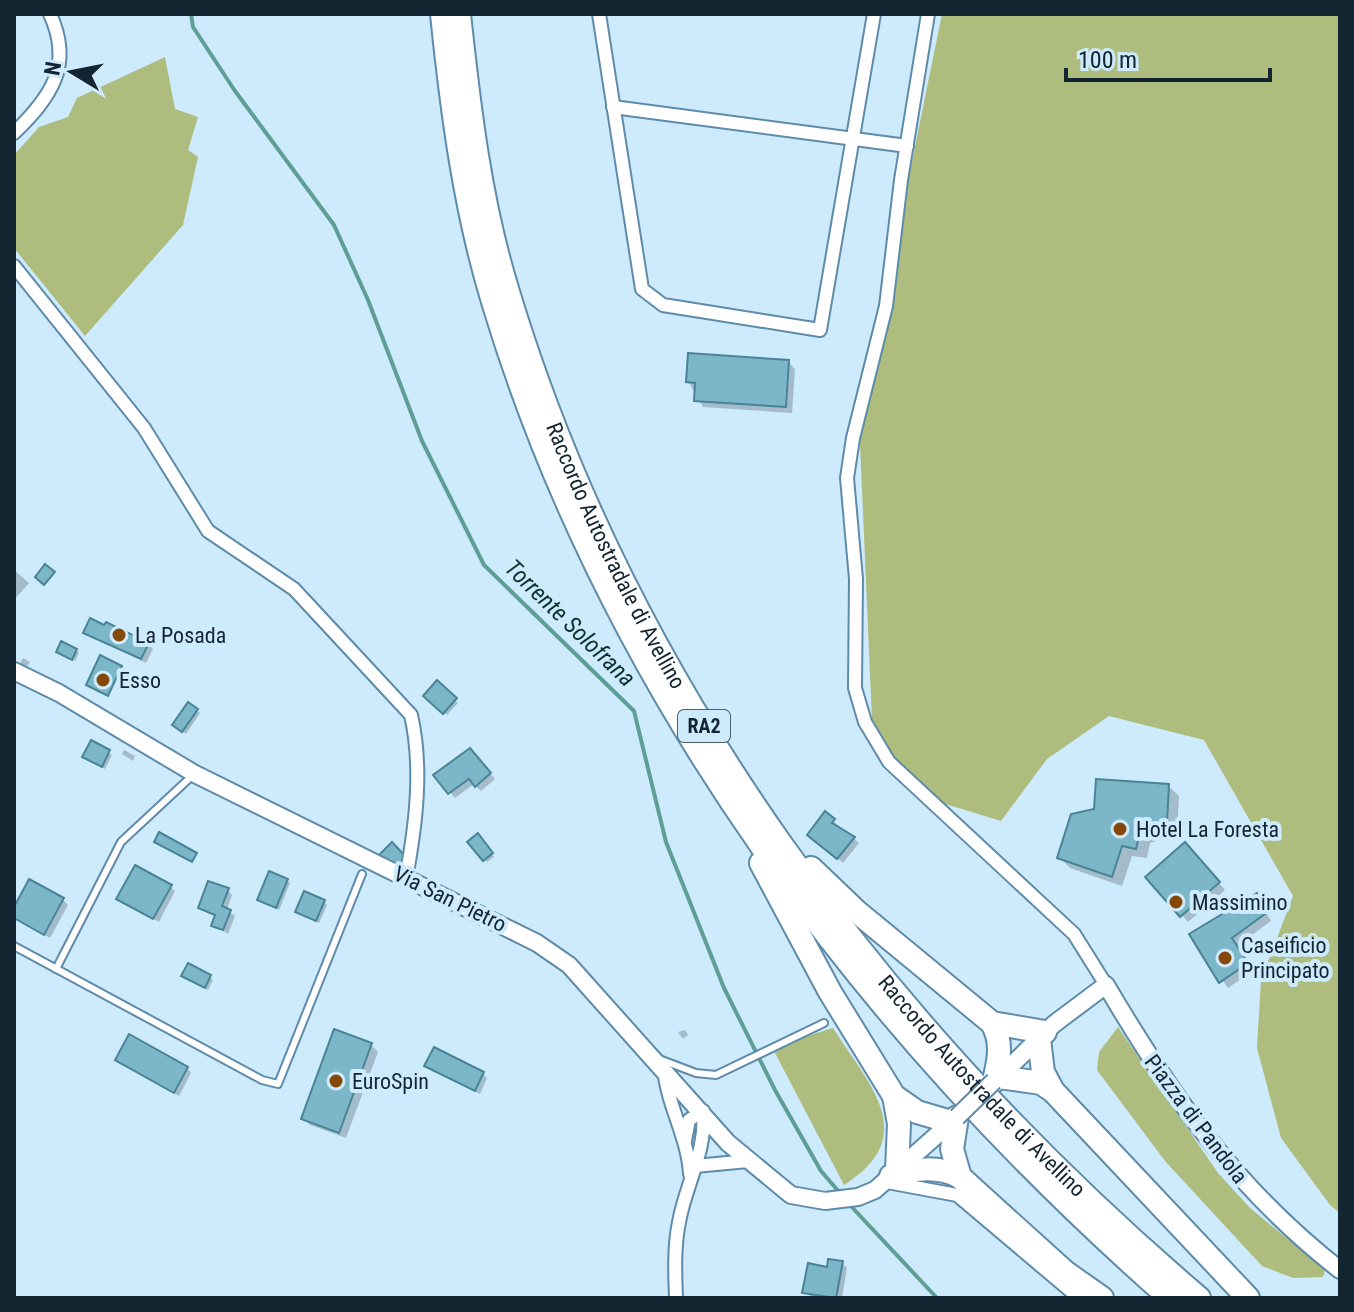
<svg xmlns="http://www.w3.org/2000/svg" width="1354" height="1312" font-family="'Roboto Condensed',sans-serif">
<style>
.green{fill:#aebc7d}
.shadow{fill:#0003}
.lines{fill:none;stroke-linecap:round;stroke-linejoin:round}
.stream{stroke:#5e9f95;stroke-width:4}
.building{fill:#7cb7c9;stroke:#498495;stroke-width:2}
.lane-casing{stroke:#5e8ba9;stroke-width:10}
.street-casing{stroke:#5e8ba9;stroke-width:16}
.secondary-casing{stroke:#5e8ba9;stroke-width:20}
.highway-casing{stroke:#5e8ba9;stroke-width:26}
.lane{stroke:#fff;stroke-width:6}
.street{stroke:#fff;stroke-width:12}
.secondary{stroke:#fff;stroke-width:16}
.highway{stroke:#fff;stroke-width:22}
.secondary-bridge-casing{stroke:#5e8ba9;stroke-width:20;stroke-linecap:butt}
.secondary-bridge{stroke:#fff;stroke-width:16}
.poi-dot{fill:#854806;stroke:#ceeafd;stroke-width:3}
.labels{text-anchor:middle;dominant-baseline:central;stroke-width:8;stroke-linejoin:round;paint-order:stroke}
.shield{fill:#ceeafd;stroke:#4b606e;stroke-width:2}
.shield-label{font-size:20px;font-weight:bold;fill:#132531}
.street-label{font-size:22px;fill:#132531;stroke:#ceeafd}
.poi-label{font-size:22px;fill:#132531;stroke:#ceeafd;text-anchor:start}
.water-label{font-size:24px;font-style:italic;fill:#0a332c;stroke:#ceeafd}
</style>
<rect width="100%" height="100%" fill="#ceeafd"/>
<!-- green -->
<g class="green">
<path d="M942,14H1340V1213L1330,1205L1281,1138L1257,1048L1261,980L1293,896L1204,740L1109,716L1047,759L1001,821L929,799L873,743L859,421Z"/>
<path d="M165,57L175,109L198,117L188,150L198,157L183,225L85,336L14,248V155L39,127L68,117L77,98Z"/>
<path d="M1118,1027L1218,1173L1250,1208L1325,1270L1323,1277L1293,1278L1262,1266L1165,1161L1097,1070L1099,1052Z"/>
<path d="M833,1028C869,1085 922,1136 844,1185L774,1051L788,1042Z"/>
</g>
<!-- shadow -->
<g class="shadow">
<path d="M788,362L795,369L792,413L703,407L688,381Z"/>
<path d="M14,570L29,583L14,600Z"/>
<path d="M85,633L148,644L153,649L146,663Z"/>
<path d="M76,650L79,653L75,661L58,652Z"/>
<path d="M23,658L30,662L27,667L20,664Z"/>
<path d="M437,683L458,703L447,715L426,696Z"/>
<path d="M188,704L200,713L186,734L177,728Z"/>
<path d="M92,743L112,755L105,769L88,760Z"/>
<path d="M124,750L135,756L133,761L122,754Z"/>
<path d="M470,751L495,779L481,791L474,784L455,798L436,776Z"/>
<path d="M1168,786L1179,796L1177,834L1150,843L1147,858L1132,856L1122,886L1070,868L1059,857L1095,810Z"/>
<path d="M825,814L859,843L843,863L814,839Z"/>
<path d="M477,836L494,857L487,862L470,842Z"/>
<path d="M1192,851L1225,890L1188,922L1182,915Z"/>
<path d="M287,881L290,883L279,910L259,899Z"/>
<path d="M170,887L175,891L159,922L119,898Z"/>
<path d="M228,890L232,895L227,910L235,916L228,934L214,925L217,917L200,908Z"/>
<path d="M1256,895L1271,921L1238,945L1253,971L1228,988L1192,935Z"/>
<path d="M63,900L68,905L50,938L14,917V911Z"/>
<path d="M324,902L327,905L319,923L297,912Z"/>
<path d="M210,977L213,980L208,990L187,979Z"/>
<path d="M685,1030L688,1035L683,1039L678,1032Z"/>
<path d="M371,1045L378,1052L346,1138L310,1125L303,1118Z"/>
<path d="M117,1059L187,1068L191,1073L179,1096Z"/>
<path d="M427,1066L482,1073L487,1078L480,1094Z"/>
<path d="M842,1263L847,1268L842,1298H813L805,1292Z"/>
</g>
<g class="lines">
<!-- stream -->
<g class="stream">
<path d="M191,14L193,27L235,91L334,225L368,300L422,441L484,565L634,711L666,842L724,988L775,1090L821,1171L840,1193"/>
<path d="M848,1203L937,1298"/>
</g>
</g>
<!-- building -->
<g class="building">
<path d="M688,353L789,360L786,407L694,401L695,383L686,382Z"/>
<path d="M45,564L55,572L44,585L35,577Z"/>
<path d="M90,618L104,625L106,622L149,643L141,659L83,633Z"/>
<path d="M61,641L77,649L72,660L56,652Z"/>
<path d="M100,655L122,666L108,696L86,685Z"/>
<path d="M437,680L457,698L443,714L423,696Z"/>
<path d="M188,702L198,709L182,732L172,725Z"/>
<path d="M91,740L110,750L102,767L82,757Z"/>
<path d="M470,748L491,773L475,787L469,779L448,794L433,775Z"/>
<path d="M1096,779L1169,784L1167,823L1140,832L1136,849L1122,846L1112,877L1057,858L1071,814L1094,809Z"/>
<path d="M825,811L835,819L832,823L855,837L837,859L807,835Z"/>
<path d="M159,832L197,853L192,862L154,842Z"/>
<path d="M478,833L493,853L483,861L467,842Z"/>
<path d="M392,842L407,858L398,867L378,856Z"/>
<path d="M1185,842L1220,882L1180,917L1145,877Z"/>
<path d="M135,865L172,885L153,919L116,899Z"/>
<path d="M269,871L288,879L276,908L257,900Z"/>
<path d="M29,879L64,898L44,935L14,918V907Z"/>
<path d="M208,881L229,888L222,906L231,910L223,930L211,926L215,915L198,908Z"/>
<path d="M304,891L325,900L316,921L295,912Z"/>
<path d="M1257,893L1265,914L1232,938L1248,963L1219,983L1189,934Z"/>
<path d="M188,963L211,975L205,988L181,976Z"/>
<path d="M334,1029L372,1043L339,1133L301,1119Z"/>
<path d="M129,1034L188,1067L174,1093L115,1060Z"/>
<path d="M434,1047L484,1072L475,1091L424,1066Z"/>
<path d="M828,1259L843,1261L836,1298L802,1293L808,1263L827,1267Z"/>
</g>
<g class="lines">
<!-- lane casing -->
<g class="lane-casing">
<g id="lane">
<path d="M14,946L262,1080L278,1084L362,874"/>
<path d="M56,969L121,842L193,775"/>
<path d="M659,1059L696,1073L716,1075L824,1023"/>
</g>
</g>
<!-- street casing -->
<g class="street-casing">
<g id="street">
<path d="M599,14L642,289L663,305L820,330L874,14"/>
<path d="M928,14L901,180L886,306L853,438L847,478L856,579L855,688L865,722L889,762L1074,934L1106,985"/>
<path d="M613,107L907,146"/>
<path d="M14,133C50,98 74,66 50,14"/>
<path d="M14,266L144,428L208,531L294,589L411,715C423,768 416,824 406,878"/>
<path d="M664,1068C667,1105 688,1137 690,1174"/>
<path d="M695,1166L748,1161"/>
<path d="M887,1182L957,1195L1079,1298"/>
<path d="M676,1298C675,1272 674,1247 679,1222C686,1183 707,1151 703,1111L689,1120L685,1141"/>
</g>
</g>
<!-- secondary casing -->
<g class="secondary-casing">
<g id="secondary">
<path d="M14,671L59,693L195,774L537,943L569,965L728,1143L791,1195L825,1201L858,1197L875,1190L956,1118"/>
<path d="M995,1081L1054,1024L1106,985C1172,1097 1236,1189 1340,1270"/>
</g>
</g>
<!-- highway casing -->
<g class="highway-casing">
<g id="highway">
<path d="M442,14C452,112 465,211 494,305C612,694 867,1032 1170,1298"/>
<path id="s1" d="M459,14C469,107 480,202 508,292C628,690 886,1031 1199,1298"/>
<path d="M761,863L830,992L894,1096L917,1112L951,1122"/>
<path d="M811,868L856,911L992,1023C1003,1042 999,1060 994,1081"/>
<path d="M992,1023L1045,1032"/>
<path d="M1039,1039L1043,1072L1053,1091"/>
<path d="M999,1077L1041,1083L1053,1091L1248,1298"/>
<path d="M894,1096L899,1124L897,1170"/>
<path d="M957,1117L952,1149L960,1177L1065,1272L1102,1298"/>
<path d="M891,1176C915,1169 937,1165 960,1177"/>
</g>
</g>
<!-- lane -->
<use href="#lane" class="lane"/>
<!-- street -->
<use href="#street" class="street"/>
<!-- secondary -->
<use href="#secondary" class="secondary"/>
<!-- highway -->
<use href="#highway" class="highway"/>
<!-- secondary-bridge casing -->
<g class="secondary-bridge-casing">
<path id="secondary-bridge" d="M957,1117L994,1081"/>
</g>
<!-- secondary-bridge -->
<use href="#secondary-bridge" class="secondary-bridge"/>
</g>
<!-- markers -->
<g class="poi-dot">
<circle cx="119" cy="635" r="8"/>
<circle cx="103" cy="680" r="8"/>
<circle cx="1120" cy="829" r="8"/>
<circle cx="1176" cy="902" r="8"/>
<circle cx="1225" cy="958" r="8"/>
<circle cx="336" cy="1081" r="8"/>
</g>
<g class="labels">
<!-- shield labels -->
<rect class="shield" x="678" y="710" width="52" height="32" rx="6"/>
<g class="shield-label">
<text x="704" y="726">RA2</text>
</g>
<!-- street labels -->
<g class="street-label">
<text stroke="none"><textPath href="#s1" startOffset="568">Raccordo Autostradale di Avellino</textPath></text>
<text transform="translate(450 899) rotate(26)">Via San Pietro</text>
<text stroke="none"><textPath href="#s1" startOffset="1216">Raccordo Autostradale di Avellino</textPath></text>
<text transform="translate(1196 1119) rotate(53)">Piazza di Pandola</text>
</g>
<!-- poi labels -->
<g class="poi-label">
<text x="135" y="635">La Posada</text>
<text x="119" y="680">Esso</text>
<text x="1136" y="829">Hotel La Foresta</text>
<text x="1192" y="902">Massimino</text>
<text x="1241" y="945">Caseificio<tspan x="1241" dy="25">Principato</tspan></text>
<text x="352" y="1081">EuroSpin</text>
</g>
<!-- water labels -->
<g class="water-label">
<text transform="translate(570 623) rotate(44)">Torrente Solofrana</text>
</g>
</g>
<!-- border -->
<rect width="1354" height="1312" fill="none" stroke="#132531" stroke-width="32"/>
<!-- north arrow -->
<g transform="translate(72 72) rotate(280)" stroke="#ceeafd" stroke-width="6" paint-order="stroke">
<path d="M0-6L14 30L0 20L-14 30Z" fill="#132531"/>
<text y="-12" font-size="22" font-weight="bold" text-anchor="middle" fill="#132531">N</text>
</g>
<!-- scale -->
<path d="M1066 68v12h204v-12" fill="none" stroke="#132531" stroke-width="4"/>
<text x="1078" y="68" font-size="24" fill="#132531" stroke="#ceeafd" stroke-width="6" paint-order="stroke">100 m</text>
</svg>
